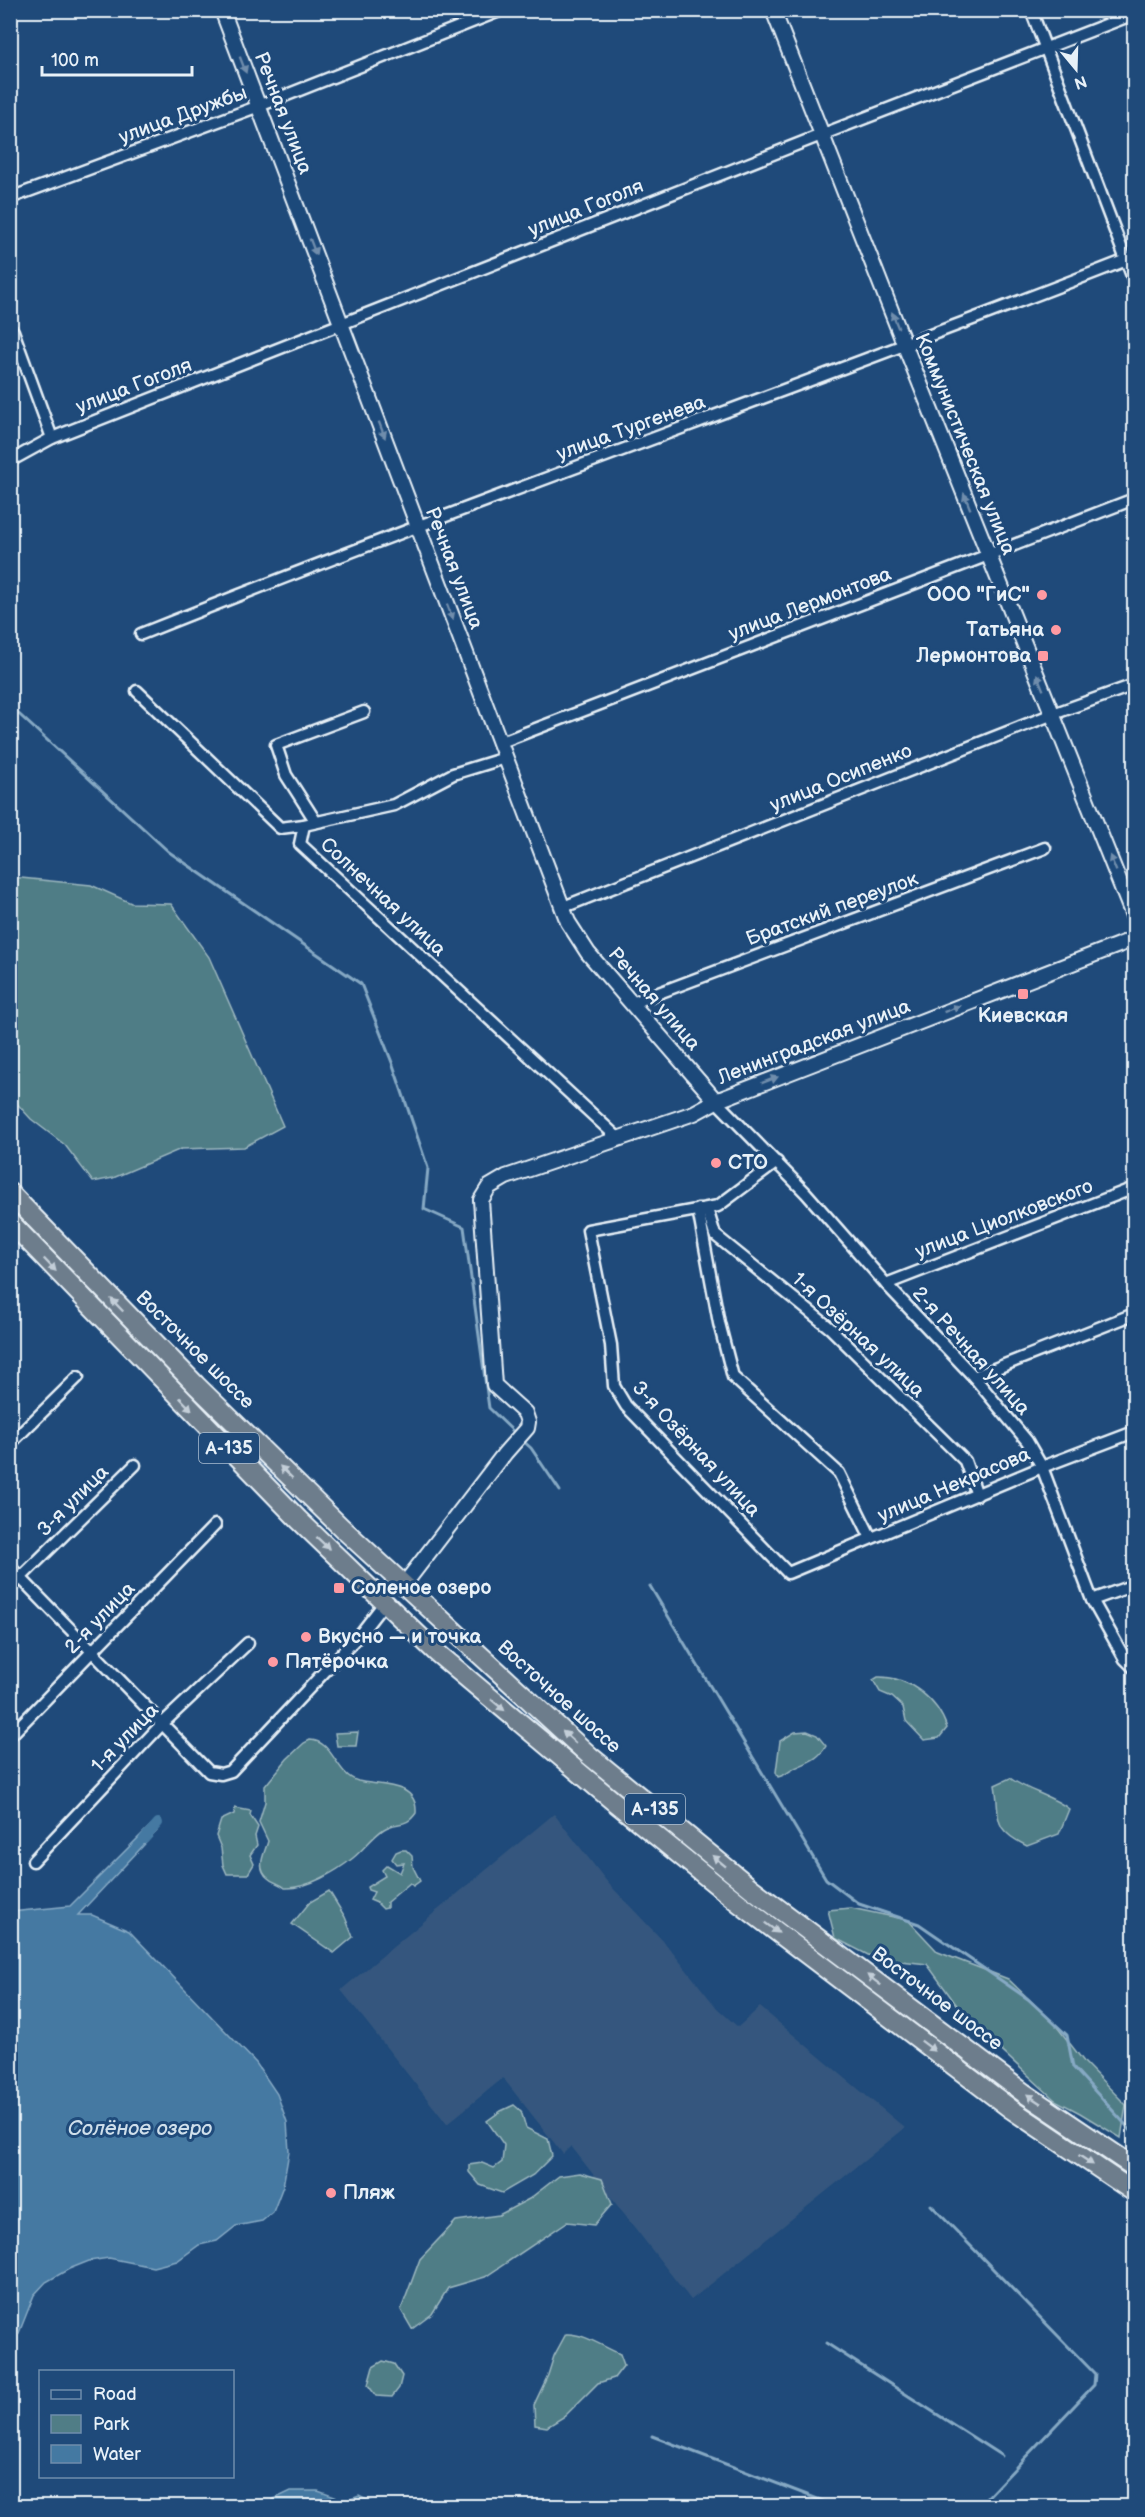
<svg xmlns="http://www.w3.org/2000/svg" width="1145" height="2517" font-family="'Balsamiq Sans',sans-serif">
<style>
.built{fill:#35577e}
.green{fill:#507d86;stroke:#9cb7bf;stroke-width:1.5}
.water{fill:#4479a2;stroke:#86a9c4;stroke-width:1.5}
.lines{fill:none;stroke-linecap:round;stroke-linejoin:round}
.stream{stroke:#86a9c4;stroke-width:3}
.canal{stroke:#4479a2;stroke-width:10}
.minor-casing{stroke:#e8f1f8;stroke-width:15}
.tertiary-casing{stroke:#e8f1f8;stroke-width:18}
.trunk-casing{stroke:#e8f1f8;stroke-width:22}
.minor{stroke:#1f4a7a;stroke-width:10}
.tertiary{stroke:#1f4a7a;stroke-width:14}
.trunk{stroke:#6d7d8c;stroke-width:18}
.oneway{fill:#6f8dac}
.oneway2{fill:#c3ced8}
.poi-dot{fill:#ff9aa2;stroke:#1f4a7a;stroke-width:2}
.labels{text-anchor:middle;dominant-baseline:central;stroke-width:6;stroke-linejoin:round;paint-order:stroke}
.shield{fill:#1f4a7a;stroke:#acbfd2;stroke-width:1.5}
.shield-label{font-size:18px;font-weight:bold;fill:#e8f1f8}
.street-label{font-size:20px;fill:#e8f1f8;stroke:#1f4a7a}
.poi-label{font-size:20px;font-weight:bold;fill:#e8f1f8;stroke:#1f4a7a;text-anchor:start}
.water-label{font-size:21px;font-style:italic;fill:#cfdfeb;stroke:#1f4a7a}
</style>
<rect width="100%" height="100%" fill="#1f4a7a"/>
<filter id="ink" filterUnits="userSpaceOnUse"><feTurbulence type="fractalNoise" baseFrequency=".0167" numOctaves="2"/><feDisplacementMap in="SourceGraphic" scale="12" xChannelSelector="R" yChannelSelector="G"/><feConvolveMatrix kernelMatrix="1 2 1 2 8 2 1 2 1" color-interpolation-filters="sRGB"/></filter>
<g filter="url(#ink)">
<!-- built -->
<path class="built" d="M554,1814L608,1883L665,1943L717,2008L738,2027L760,2007L905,2128L691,2300L571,2146L563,2154L503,2078L447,2124L341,1990Z"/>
<!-- green -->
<g class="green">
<path d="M11,877L91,885L131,903L171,904L209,957L283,1126L244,1147L181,1149L113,1178L93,1182L65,1145L31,1119L11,1097Z"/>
<path d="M878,1677C909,1676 938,1700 947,1728L939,1738L924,1740L906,1721L903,1707L892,1697L880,1692L873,1680Z"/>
<path d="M807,1731L817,1735L826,1746C819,1759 808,1762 795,1768C789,1771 785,1776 778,1777L776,1772L780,1741L795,1732Z"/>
<path d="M358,1732L356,1746H337L335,1733Z"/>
<path d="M310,1740C334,1741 335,1774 358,1781C378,1786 418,1781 416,1813C406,1828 397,1821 384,1829C373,1836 364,1849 353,1858C337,1871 307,1889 285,1888C280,1883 273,1883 268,1878C255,1867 265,1853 268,1841L259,1822L265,1802V1786L287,1759L304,1743Z"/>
<path d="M1010,1778C1029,1792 1051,1795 1069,1809L1059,1834L1027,1846C990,1828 1001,1819 995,1785Z"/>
<path d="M235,1808L251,1811L250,1815L258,1827L255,1836L257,1845L250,1855L254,1864L248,1874H227L223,1865L221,1848L216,1836L221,1820L234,1814Z"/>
<path d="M401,1850H406L412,1856L413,1867L420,1881L413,1886L410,1883L387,1902V1908L383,1909L377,1903L370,1900L374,1892L368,1890L367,1887L385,1876L382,1870L387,1865L400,1873L404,1863L396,1864L392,1859L396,1852Z"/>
<path d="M329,1891L345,1917L353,1937L334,1953L292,1924L310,1902Z"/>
<path d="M851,1908L908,1920L938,1952L1008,1979L1054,2023L1085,2063L1126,2105L1121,2138L1080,2113L1055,2100L966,2018L927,1964L874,1958L835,1938L828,1910Z"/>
<path d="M514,2105L521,2111L526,2128L548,2139L552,2156L533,2175L502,2193L480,2185L469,2172V2165L482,2163L494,2168L502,2162L504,2145L487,2121L501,2111Z"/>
<path d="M580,2173L602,2179L612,2204L594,2225L567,2222L485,2277L448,2288L432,2314L412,2329L401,2310L420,2259L456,2221L499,2215L529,2199L559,2176Z"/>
<path d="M566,2334C584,2333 603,2347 620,2354L624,2365L614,2378L598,2383L565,2416L547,2427L535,2425L534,2405L548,2375L554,2356Z"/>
<path d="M383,2361L394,2364L402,2376L399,2388L392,2397L376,2396L368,2385L373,2367Z"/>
</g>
<!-- water -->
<g class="water">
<path d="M151,1825L157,1831L78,1915H92L129,1931L256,2063L277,2094L287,2122L289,2152L283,2186L273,2212L262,2221L236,2226L217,2241L199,2245L177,2261L153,2267L109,2258L89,2261L69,2269L46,2282L34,2295L19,2333L11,2346V1912L70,1906Z"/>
<path d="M291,2491H318L346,2501L359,2496L373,2503L374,2506H271L272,2500Z"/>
</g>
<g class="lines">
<!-- stream -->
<g class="stream">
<path d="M10,706L169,852L361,984L393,1065L428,1168L424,1209L464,1227L489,1408L515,1433"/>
<path d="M522,1440L531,1448L560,1491"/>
<path d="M650,1586L826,1879L859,1904L919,1924L1028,1999L1067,2035L1073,2067L1134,2134"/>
<path d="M931,2205L1095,2374L1094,2385L979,2506"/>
<path d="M826,2343L1002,2456"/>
<path d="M652,2436L836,2506"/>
</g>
<!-- canal -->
<path class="canal" d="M144,1839L158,1823"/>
<!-- minor casing -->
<g class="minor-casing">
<g id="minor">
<path d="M1031,10L1134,281"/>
<path d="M10,198L259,106L502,10"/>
<path d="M13,331L52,438"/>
<path d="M10,461L52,438L821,135L1134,14"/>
<path d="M141,634C470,502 805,386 1134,257"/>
<path d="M137,691L280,828L304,825L300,844L619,1139"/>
<path d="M499,743L1134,499"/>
<path d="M316,822L286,775L276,745L364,712"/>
<path d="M304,825L394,805L453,774L505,758"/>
<path d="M561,908L1053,714L1134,685"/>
<path d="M632,1003L1045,848"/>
<path d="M716,1101L806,1193L886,1284L974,1377L1027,1441L1042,1467L1092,1600L1125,1659L1134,1668"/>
<path d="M777,1162L718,1206L588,1230L611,1345L614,1386L626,1406L788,1573L1042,1467L1134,1432"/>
<path d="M698,1209L719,1323L733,1377L839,1473L871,1538"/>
<path d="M707,1209L715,1235L830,1328L965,1461L977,1495"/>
<path d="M886,1284L1134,1188"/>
<path d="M974,1377L1134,1314"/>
<path d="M10,1444L78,1377"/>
<path d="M10,1567L209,1772L221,1774L231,1771L361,1633L385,1602"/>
<path d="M10,1588L135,1465"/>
<path d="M1092,1600L1134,1585"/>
<path d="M10,1736L215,1525"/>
<path d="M33,1861L162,1724L248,1643"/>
</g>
</g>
<!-- tertiary casing -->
<g class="tertiary-casing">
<g id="tertiary">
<path d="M222,10L568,922L588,953L716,1101"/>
<path d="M773,10L905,346L1134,918"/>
<path d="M403,1586L505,1453L527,1428L528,1422L525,1413L494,1385L481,1200L489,1187L506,1177L694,1113L716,1101L1134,939"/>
</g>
</g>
<!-- trunk casing -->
<g class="trunk-casing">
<g id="trunk">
<path d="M10,1193L196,1385L342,1528L590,1756L751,1888L1024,2093L1134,2167"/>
<path d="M10,1222L299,1520L436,1652L612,1800L739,1903L1011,2109L1134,2192"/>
</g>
</g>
<!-- minor -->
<use href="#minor" class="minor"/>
<!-- tertiary -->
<use href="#tertiary" class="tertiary"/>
<!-- trunk -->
<use href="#trunk" class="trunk"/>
</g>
<!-- one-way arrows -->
<defs><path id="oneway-solid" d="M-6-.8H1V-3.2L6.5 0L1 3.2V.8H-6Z" transform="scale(1.5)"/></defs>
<g class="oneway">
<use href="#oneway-solid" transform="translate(243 65) rotate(69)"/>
<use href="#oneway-solid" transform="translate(313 247) rotate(69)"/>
<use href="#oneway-solid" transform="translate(895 320) rotate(-112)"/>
<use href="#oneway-solid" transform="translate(382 430) rotate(69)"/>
<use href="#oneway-solid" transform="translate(967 501) rotate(-112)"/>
<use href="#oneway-solid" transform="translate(450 612) rotate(69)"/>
<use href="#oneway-solid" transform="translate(1040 682) rotate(-112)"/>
<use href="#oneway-solid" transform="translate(1113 863) rotate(-112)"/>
<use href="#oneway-solid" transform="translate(952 1009) rotate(-21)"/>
<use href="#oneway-solid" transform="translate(770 1080) rotate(-21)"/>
</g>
<g class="oneway2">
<use href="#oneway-solid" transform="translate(50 1265) rotate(46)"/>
<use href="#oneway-solid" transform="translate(117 1305) rotate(-134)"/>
<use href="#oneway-solid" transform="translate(186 1404) rotate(46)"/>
<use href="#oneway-solid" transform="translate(286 1472) rotate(-136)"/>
<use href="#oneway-solid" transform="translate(323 1543) rotate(43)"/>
<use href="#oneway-solid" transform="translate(498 1705) rotate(40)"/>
<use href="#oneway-solid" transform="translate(569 1737) rotate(-138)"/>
<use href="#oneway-solid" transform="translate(719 1861) rotate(-141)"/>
<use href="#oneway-solid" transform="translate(772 1928) rotate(37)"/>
<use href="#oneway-solid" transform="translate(874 1980) rotate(-143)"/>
<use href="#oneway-solid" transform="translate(928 2046) rotate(37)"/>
<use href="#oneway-solid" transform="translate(1034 2099) rotate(-146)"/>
<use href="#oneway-solid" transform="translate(1086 2160) rotate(34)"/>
</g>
</g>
<!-- markers -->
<g class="poi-dot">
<circle cx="1042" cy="595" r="6"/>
<circle cx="1056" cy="630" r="6"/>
<rect x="1037" y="650" width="12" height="12" rx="3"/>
<rect x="1017" y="988" width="12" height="12" rx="3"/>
<circle cx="716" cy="1163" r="6"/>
<rect x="333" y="1582" width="12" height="12" rx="3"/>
<circle cx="306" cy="1637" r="6"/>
<circle cx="273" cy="1662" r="6"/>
<circle cx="331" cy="2193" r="6"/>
</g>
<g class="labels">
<!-- shield labels -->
<g class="shield">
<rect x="199" y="1433" width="60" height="30" rx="4.5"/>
<rect x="625" y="1794" width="60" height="30" rx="4.5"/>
</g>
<g class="shield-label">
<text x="229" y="1448">А-135</text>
<text x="655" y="1809">А-135</text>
</g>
<!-- street labels -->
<g class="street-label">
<text transform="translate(283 113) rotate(69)">Речная улица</text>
<text transform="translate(183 115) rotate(-20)">улица Дружбы</text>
<text transform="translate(586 208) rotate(-22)">улица Гоголя</text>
<text transform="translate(134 386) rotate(-21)">улица Гоголя</text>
<text transform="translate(631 428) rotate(-20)">улица Тургенева</text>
<text transform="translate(965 444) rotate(68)">Коммунистическая улица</text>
<text transform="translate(454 568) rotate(69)">Речная улица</text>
<text transform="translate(810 604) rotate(-21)">улица Лермонтова</text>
<text transform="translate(841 778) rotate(-22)">улица Осипенко</text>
<text transform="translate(383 897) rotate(43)">Солнечная улица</text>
<text transform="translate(832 909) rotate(-20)">Братский переулок</text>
<text transform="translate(654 999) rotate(49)">Речная улица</text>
<text transform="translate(814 1042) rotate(-21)">Ленинградская улица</text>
<text transform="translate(1004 1219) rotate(-21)">улица Циолковского</text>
<text transform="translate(858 1335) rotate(43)">1-я Озёрная улица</text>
<text transform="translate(195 1350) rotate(45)">Восточное шоссе</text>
<text transform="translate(971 1351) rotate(48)">2-я Речная улица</text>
<text transform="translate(696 1449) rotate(47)">3-я Озёрная улица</text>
<text transform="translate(954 1485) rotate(-23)">улица Некрасова</text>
<text transform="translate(73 1501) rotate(-45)">3-я улица</text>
<text transform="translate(100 1618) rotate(-46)">2-я улица</text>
<text transform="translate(559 1697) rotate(42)">Восточное шоссе</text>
<text transform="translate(125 1738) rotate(-46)">1-я улица</text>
<text transform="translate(937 1999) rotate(37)">Восточное шоссе</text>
</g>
<!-- poi labels -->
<g class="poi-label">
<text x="1030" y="595" text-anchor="end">ООО "ГиС"</text>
<text x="1044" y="630" text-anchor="end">Татьяна</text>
<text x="1031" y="656" text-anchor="end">Лермонтова</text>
<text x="1023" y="1016" text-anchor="middle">Киевская</text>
<text x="728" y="1163">СТО</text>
<text x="351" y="1588">Соленое озеро</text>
<text x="318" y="1637">Вкусно — и точка</text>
<text x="285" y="1662">Пятёрочка</text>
<text x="343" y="2193">Пляж</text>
</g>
<!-- water labels -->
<g class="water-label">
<text x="140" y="2128">Солёное озеро</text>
</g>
</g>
<!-- margin -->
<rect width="1145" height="2517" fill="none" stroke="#1f4a7a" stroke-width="36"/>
<rect x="18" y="18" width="1109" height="2481" fill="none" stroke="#e8f1f8" stroke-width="2" filter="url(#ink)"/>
<!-- legend -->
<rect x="39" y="2370" width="195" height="108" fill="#1f4a7a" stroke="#6f8dac" stroke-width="1.5"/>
<rect x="51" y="2390" width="30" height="9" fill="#1f4a7a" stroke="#6f8dac" stroke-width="1.5"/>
<text x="93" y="2400" font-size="18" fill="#e8f1f8">Road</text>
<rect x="51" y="2415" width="30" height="18" fill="#507d86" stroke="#6f8dac" stroke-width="1.5"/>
<text x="93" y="2430" font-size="18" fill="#e8f1f8">Park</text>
<rect x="51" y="2445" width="30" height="18" fill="#4479a2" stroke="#6f8dac" stroke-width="1.5"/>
<text x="93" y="2460" font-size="18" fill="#e8f1f8">Water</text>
<!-- north arrow -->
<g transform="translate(1076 69) rotate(161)" stroke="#1f4a7a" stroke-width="4.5" paint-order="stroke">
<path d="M0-4.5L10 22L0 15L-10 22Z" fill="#e8f1f8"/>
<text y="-9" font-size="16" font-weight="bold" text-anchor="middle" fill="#e8f1f8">N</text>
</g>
<!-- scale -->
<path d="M42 66v9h150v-9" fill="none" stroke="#e8f1f8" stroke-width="3"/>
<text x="51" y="66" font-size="18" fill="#e8f1f8" stroke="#1f4a7a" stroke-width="4.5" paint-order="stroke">100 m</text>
</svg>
